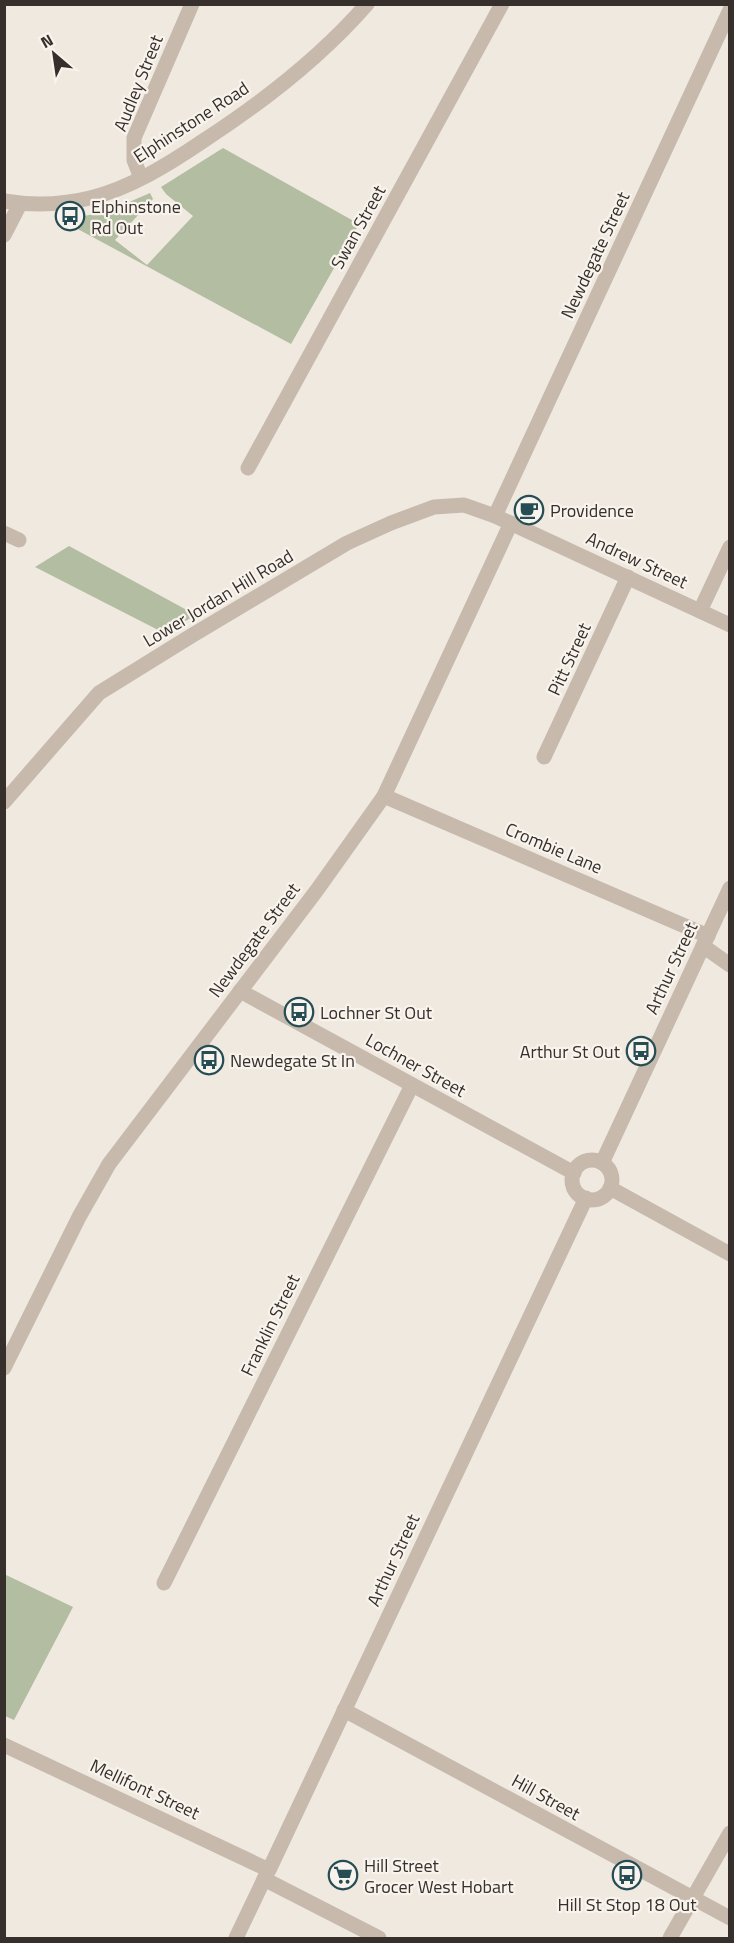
<svg xmlns="http://www.w3.org/2000/svg" width="734" height="1943" font-family="'Titillium Web',sans-serif">
<style>
.green{fill:#b2bda1}
.lines{fill:none;stroke-linecap:round;stroke-linejoin:round}
.minor{stroke:#c7baad;stroke-width:15}
.tertiary{stroke:#c7baad;stroke-width:15}
.labels{text-anchor:middle;dominant-baseline:central;stroke-width:4.5;stroke-linejoin:round;paint-order:stroke}
.street-label{font-size:18px;fill:#362f2b;stroke:#f8f3ec}
.poi-label{font-size:18px;fill:#362f2b;stroke:#f8f3ec;text-anchor:start}
</style>
<rect width="100%" height="100%" fill="#f0e9e0"/>
<!-- green -->
<g class="green">
<path d="M223,148L359,224L291,344L61,220L106,212L150,193L153,199L115,240L147,265L193,216L166,194L161,187Z"/>
<path d="M69,546L196,615L164,633L35,567Z"/>
<path d="M4,1574L73,1607L14,1720L5,1716Z"/>
</g>
<g class="lines">
<!-- minor -->
<g class="minor">
<path d="M141,178L134,160V138L192,4"/>
<path d="M248,468L502,4"/>
<path d="M495,516L730,10"/>
<path d="M4,533L19,540"/>
<path d="M700,611L730,547"/>
<path d="M544,757L628,577"/>
<path d="M384,796L708,936"/>
<path d="M4,802L99,693L191,636L347,543L391,523L434,507L464,505L495,516L730,625"/>
<path d="M703,946L730,965"/>
<path d="M240,991L574,1173"/>
<path d="M610,1188L730,1254"/>
<path d="M4,1368L79,1217L109,1164L317,890L384,796L511,523"/>
<path d="M164,1583L412,1085"/>
<path d="M264,1879L379,1938"/>
<path d="M236,1938L268,1871"/>
<path d="M670,1938L730,1833"/>
</g>
<!-- tertiary -->
<g class="tertiary">
<path d="M4,201C34,206 61,205 90,198C131,188 169,164 203,141C263,102 320,58 367,4"/>
<path d="M4,235L20,204"/>
<circle cx="592" cy="1180" r="20"/>
<path d="M602,1163L730,888"/>
<path d="M344,1710L730,1918"/>
<path d="M4,1745L269,1870L586,1198"/>
</g>
</g>
<!-- icons -->
<defs>
<g id="bus-ring" transform="scale(1.5)"><circle r="9.5" fill="#f8f3ec" stroke="#254d53" stroke-width="1.5"/><path d="M-5-6H5V4H4V6H2V4H-2V6H-4V4H-5ZM-3.5-4V0h7V-4ZM-3.5 1.2v1.5H-2V1.2ZM2 1.2v1.5H3.5V1.2Z" fill="#254d53"/></g>
<g id="cafe-ring" transform="scale(1.5)"><circle r="9.5" fill="#f8f3ec" stroke="#254d53" stroke-width="1.5"/><path d="M-5.5-4.5H6V0H3Q3 3.5 0 3.5H-2.5Q-5.5 3.5-5.5 0ZM3-3.2v2h1.7v-2ZM-6 4.5H4V6H-6Z" fill="#254d53"/></g>
<g id="supermarket-ring" transform="scale(1.5)"><circle r="9.5" fill="#f8f3ec" stroke="#254d53" stroke-width="1.5"/><path d="M-6-5.5h2.5l.6 2H6L4.5 2H-2.5L-4.4-4H-6ZM-1.5 3.2a1.3 1.3 0 1 0 .1 0ZM3 3.2a1.3 1.3 0 1 0 .1 0Z" fill="#254d53"/></g>
</defs>
<g fill-rule="evenodd">
<use href="#bus-ring" x="70" y="216"/>
<use href="#cafe-ring" x="529" y="510"/>
<use href="#bus-ring" x="299" y="1012"/>
<use href="#bus-ring" x="641" y="1051"/>
<use href="#bus-ring" x="209" y="1060"/>
<use href="#supermarket-ring" x="343" y="1875"/>
<use href="#bus-ring" x="627" y="1875"/>
</g>
<g class="labels">
<!-- street labels -->
<g class="street-label">
<text transform="translate(138 83) rotate(-68)">Audley Street</text>
<text transform="translate(191 122) rotate(-33)">Elphinstone Road</text>
<text transform="translate(358 227) rotate(-61)">Swan Street</text>
<text transform="translate(595 255) rotate(-65)">Newdegate Street</text>
<text transform="translate(637 560) rotate(25)">Andrew Street</text>
<text transform="translate(218 598) rotate(-31)">Lower Jordan Hill Road</text>
<text transform="translate(569 659) rotate(-65)">Pitt Street</text>
<text transform="translate(554 848) rotate(23)">Crombie Lane</text>
<text transform="translate(254 940) rotate(-53)">Newdegate Street</text>
<text transform="translate(671 968) rotate(-65)">Arthur Street</text>
<text transform="translate(416 1065) rotate(29)">Lochner Street</text>
<text transform="translate(270 1325) rotate(-64)">Franklin Street</text>
<text transform="translate(393 1560) rotate(-65)">Arthur Street</text>
<text transform="translate(145 1789) rotate(25)">Mellifont Street</text>
<text transform="translate(546 1797) rotate(29)">Hill Street</text>
</g>
<!-- poi labels -->
<g class="poi-label">
<text x="91" y="206">Elphinstone<tspan x="91" dy="21">Rd Out</tspan></text>
<text x="550" y="510">Providence</text>
<text x="320" y="1012">Lochner St Out</text>
<text x="620" y="1051" text-anchor="end">Arthur St Out</text>
<text x="230" y="1060">Newdegate St In</text>
<text x="364" y="1865">Hill Street<tspan x="364" dy="21">Grocer West Hobart</tspan></text>
<text x="627" y="1904" text-anchor="middle">Hill St Stop 18 Out</text>
</g>
</g>
<!-- border -->
<rect width="734" height="1943" fill="none" stroke="#362f2b" stroke-width="12"/>
<!-- north arrow -->
<g transform="translate(54 54) rotate(331)" stroke="#f8f3ec" stroke-width="4.5" paint-order="stroke">
<path d="M0-4.5L10 22L0 15L-10 22Z" fill="#362f2b"/>
<text y="-9" font-size="16" font-weight="bold" text-anchor="middle" fill="#362f2b">N</text>
</g>
</svg>
